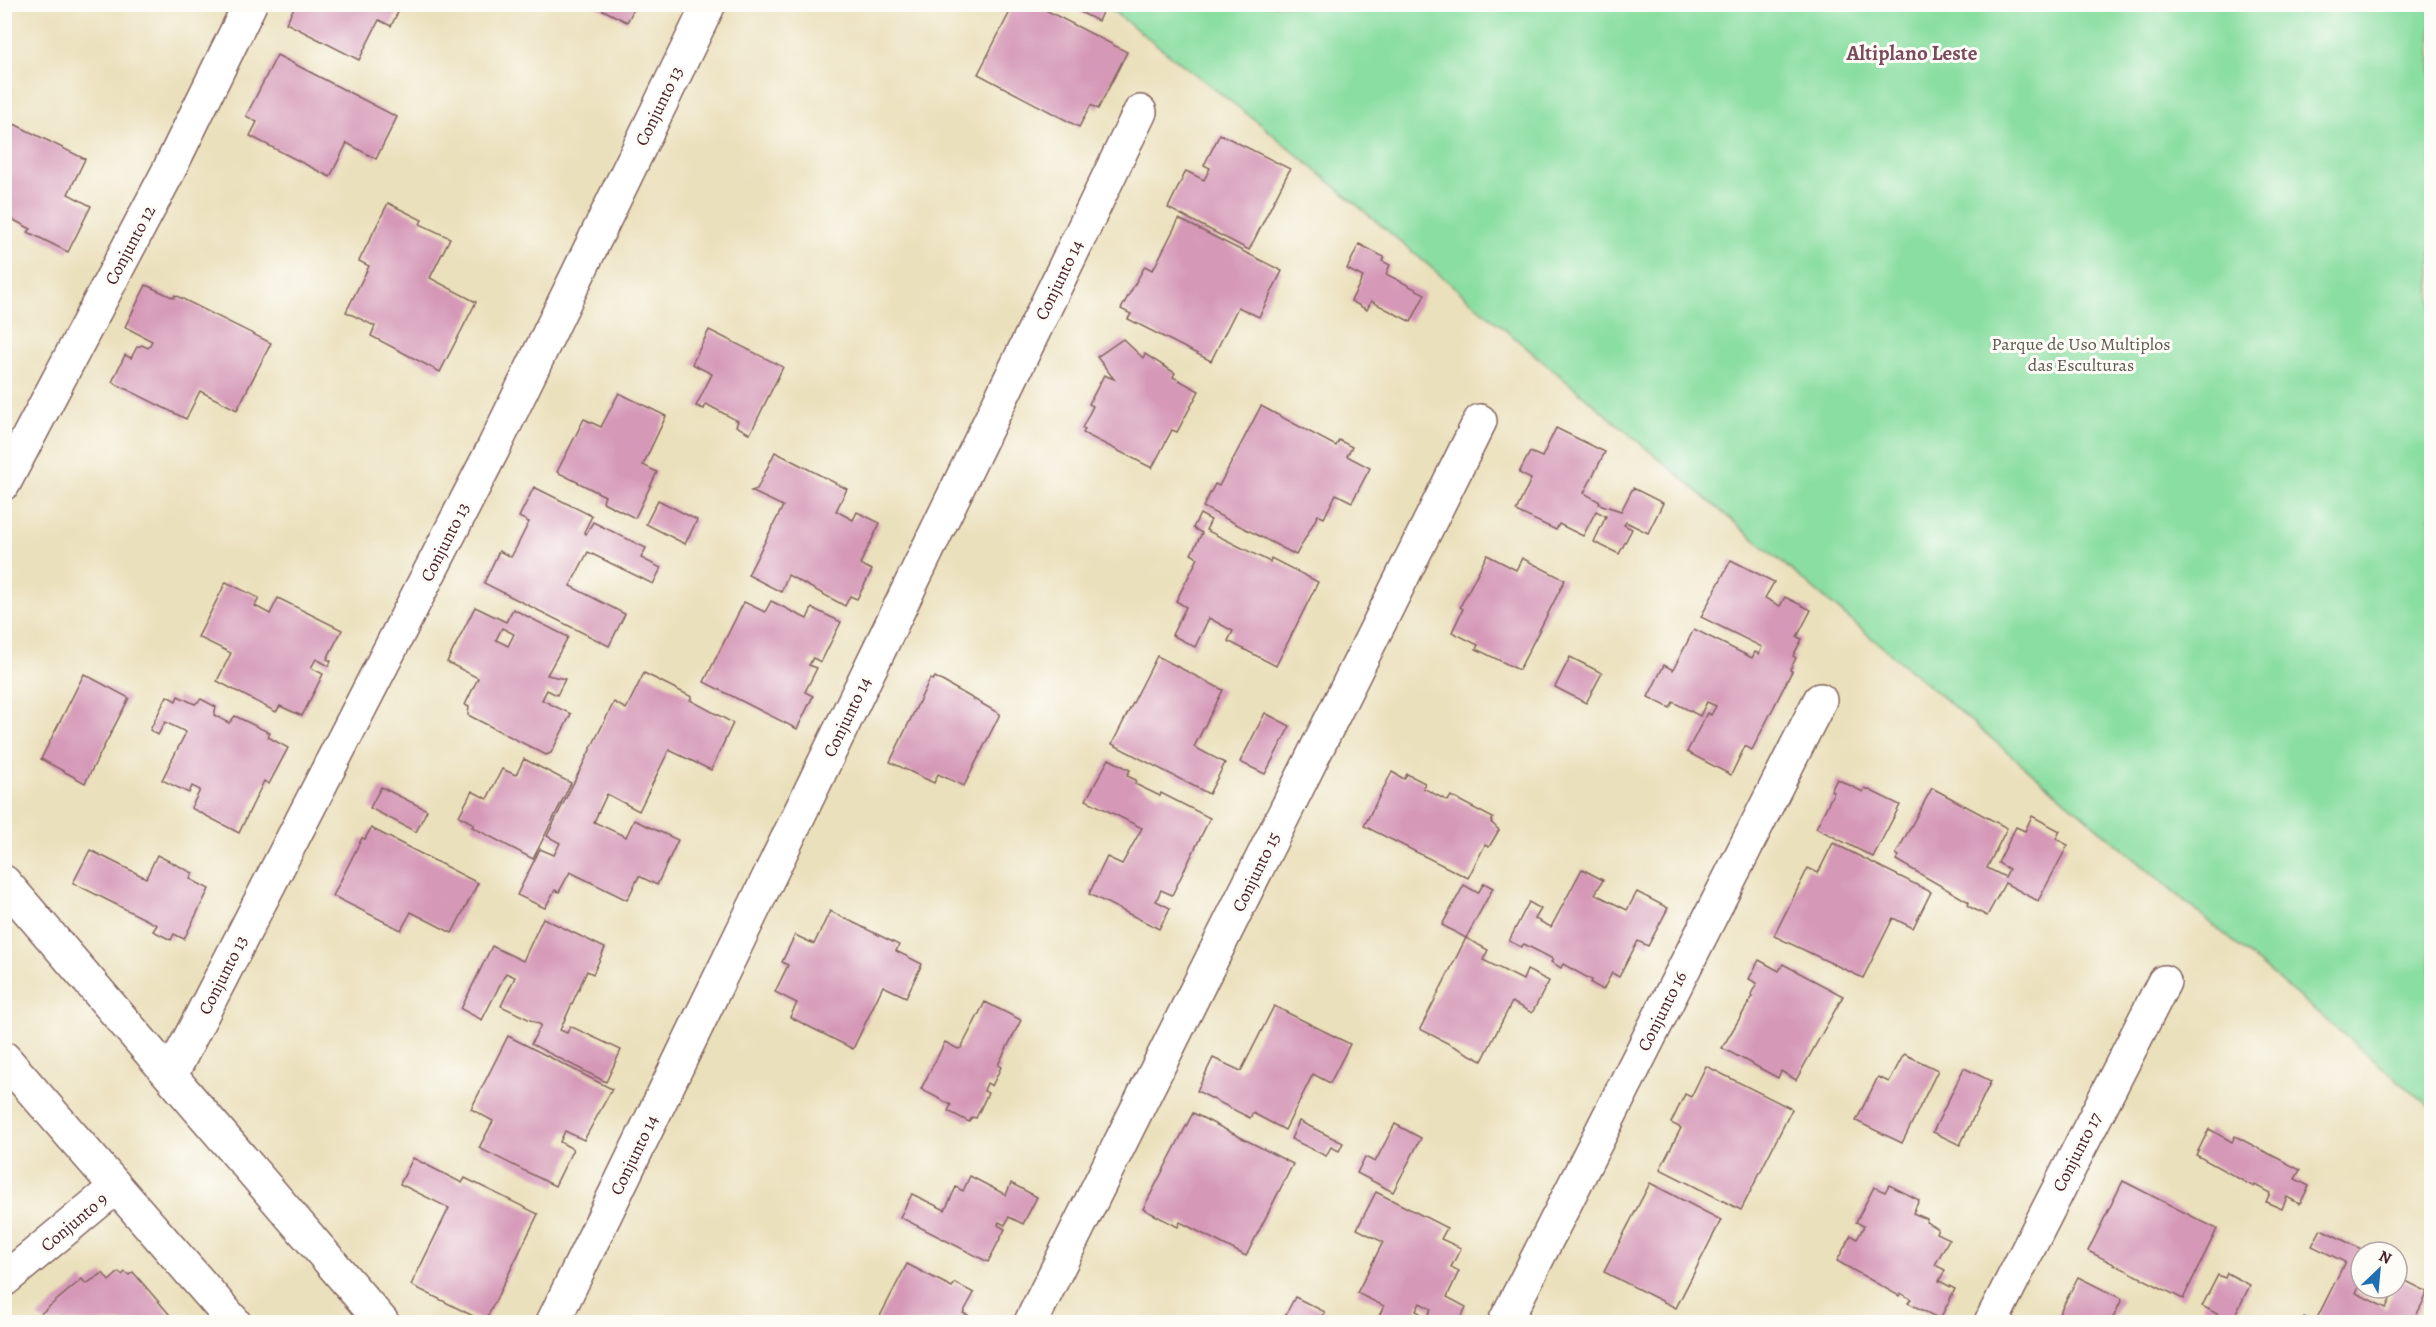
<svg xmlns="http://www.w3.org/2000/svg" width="2436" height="1327" font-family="Alegreya,serif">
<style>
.green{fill:#8adea1;stroke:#6a7e66;stroke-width:1.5}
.building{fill:#d599b7;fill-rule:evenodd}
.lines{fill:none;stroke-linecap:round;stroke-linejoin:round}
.minor-casing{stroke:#82635e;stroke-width:36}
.minor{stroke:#fff;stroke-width:33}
.labels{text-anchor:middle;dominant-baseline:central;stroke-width:6;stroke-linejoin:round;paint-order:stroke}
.street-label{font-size:18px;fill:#4a1f2b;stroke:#fdfcf7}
.park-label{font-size:18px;fill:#5d584e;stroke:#fdfcf7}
.quarter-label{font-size:21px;font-weight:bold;fill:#7b4a5c;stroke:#fdfcf7}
</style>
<rect width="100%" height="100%" fill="#fdfcf7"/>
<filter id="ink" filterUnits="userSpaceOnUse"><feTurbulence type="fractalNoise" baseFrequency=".0167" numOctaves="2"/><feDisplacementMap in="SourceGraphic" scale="12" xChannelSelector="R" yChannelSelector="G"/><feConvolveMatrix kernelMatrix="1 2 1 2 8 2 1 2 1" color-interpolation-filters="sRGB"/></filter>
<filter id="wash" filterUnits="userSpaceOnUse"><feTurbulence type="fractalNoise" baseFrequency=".008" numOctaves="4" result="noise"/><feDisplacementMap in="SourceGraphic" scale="24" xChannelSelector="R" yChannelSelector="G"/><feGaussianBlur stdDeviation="1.35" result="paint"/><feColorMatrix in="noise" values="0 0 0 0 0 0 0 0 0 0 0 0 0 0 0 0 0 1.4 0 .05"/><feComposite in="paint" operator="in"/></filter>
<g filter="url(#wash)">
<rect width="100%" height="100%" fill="#ebe0bc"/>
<!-- green -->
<path class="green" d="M1105,5H2431V1108L1264,127Z"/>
<g id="blocks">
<!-- building -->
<g class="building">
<path d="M296,4H402L391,26L379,20L359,60L286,23Z"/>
<path d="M1014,4H1034L1127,52L1098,109L1091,105L1079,127L978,74Z"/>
<path d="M1064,4H1106L1098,21Z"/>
<path d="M593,5H636L627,22Z"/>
<path d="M277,55L397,117L376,159L347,143L330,177L250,136L257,122L246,116Z"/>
<path d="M4,119L85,159L68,194L91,206L68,252L28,232L31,229L4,215Z"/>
<path d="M1220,134L1290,169L1249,250L1168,208L1186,171L1204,180L1210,168L1204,165Z"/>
<path d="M388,203L422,220L420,224L450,238L430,278L476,302L440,372L371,336L375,326L346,312L369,266L359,261Z"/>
<path d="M1179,219L1282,271L1259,317L1238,307L1211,361L1128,319L1131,314L1121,309L1145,266L1152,270L1155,266Z"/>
<path d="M1359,244L1384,257L1382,261L1390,265L1386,274L1425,294L1411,322L1371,301L1367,310L1351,301L1363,277L1347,269Z"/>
<path d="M146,285L174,298L175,295L271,343L237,410L200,391L186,419L112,382L125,355L131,358L137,347L142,345L148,348L152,341L125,327Z"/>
<path d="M709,330L783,367L750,434L736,426L738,421L706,404L704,409L696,406L712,374L692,364Z"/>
<path d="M1123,339L1143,358L1145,354L1175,373L1173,377L1199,391L1177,432L1172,430L1152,468L1083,433L1085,429L1082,428L1093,406L1089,404L1104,375L1114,379L1097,357Z"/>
<path d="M619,393L666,416L643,465L657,472L635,518L603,502L605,496L557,472L584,419L601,427Z"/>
<path d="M1261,406L1336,446L1339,440L1352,447L1347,456L1370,468L1352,502L1336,494L1324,518L1318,515L1296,555L1203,507L1215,484L1219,486Z"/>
<path d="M1556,428L1605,452L1584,493L1600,502L1599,504L1621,511L1633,488L1663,503L1648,533L1626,522L1624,525L1632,529L1619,554L1594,542L1606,516L1596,511L1583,536L1559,524L1556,530L1516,511L1531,479L1519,473L1530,452L1542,457Z"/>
<path d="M775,452L847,489L836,511L853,520L857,512L880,523L860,564L872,570L857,599L850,596L845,606L788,575L781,592L748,575L783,506L751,491L757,489Z"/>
<path d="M534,487L592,516L584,532L586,534L593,522L646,548L641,558L661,568L653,584L588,552L570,586L625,614L609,646L484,583L499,551L511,557L516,548L529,522L519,517Z"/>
<path d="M658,500L697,520L685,544L646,524Z"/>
<path d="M1200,514L1211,520L1206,530L1270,562L1271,558L1318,582L1276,666L1228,641L1233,631L1209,618L1195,647L1172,635L1186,607L1176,601L1198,558L1191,554L1202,533L1193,528Z"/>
<path d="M1487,555L1516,570L1522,558L1565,580L1519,670L1476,649L1478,645L1452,632L1463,609L1460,607Z"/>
<path d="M1731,560L1774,582L1765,598L1780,606L1785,597L1811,610L1797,637L1802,639L1793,656L1796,658L1790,670L1792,671L1752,750L1745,746L1731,775L1687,752L1707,713L1711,715L1716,706L1707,702L1700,716L1673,702L1670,708L1648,697L1664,665L1673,670L1694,629L1752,658L1755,652L1759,654L1762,647L1701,617Z"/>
<path d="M226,582L259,598L255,606L270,614L278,598L342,630L327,659L331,661L329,666L316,659L311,668L323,674L302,716L280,706L276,712L217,681L231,653L198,637Z"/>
<path d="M771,601L807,619L812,608L841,622L821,662L813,658L809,665L817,668L805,692L813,696L797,729L704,682L744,602L765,612Z"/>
<path d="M475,607L506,622L513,609L568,637L547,675L565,679L557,695L547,690L542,700L571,714L551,753L546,755L468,715L469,707L465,705L478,678L447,662ZM502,628L514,634L508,646L496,640Z"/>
<path d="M1157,656L1223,690L1194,747L1225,763L1209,794L1112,744Z"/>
<path d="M1570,657L1602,673L1586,703L1555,687Z"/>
<path d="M644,673L692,697L690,700L733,723L711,770L669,750L639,811L607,794L594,822L626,837L634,820L678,840L657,885L639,876L627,900L570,872L559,892L555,890L545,908L517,895L540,849L554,855L560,843L547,836L614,702L626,709Z"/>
<path d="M84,674L129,698L85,783L41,759Z"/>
<path d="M935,677L1000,714L964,786L938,774L934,783L890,762L930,679L933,680Z"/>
<path d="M167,696L176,701L178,696L195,704L201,699L216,707L214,715L229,723L235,716L270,733L268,737L288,748L269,784L264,781L239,833L191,808L200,790L192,786L189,793L162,780L186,732L165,722L158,735L150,730Z"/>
<path d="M1265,713L1290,726L1265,774L1240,762Z"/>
<path d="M524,759L571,783L533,859L472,827L474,824L459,816L472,791L487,799L502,769L516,775Z"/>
<path d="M1109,759L1130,770L1127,776L1136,780L1135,784L1160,796L1161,793L1210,818L1172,895L1161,890L1156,901L1170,908L1159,929L1089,894L1107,857L1122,864L1142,828L1086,800Z"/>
<path d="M1392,772L1404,779L1407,774L1425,783L1423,788L1448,801L1451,796L1493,818L1491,822L1499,830L1489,847L1485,845L1468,878L1364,826Z"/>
<path d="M1837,779L1863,792L1865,788L1900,805L1873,857L1816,828L1834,792L1831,791Z"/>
<path d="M381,787L427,810L416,832L370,808Z"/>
<path d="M1932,788L2007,828L1987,868L2005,877L2009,869L1998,863L2016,827L2025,831L2032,816L2060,831L2056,839L2068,845L2038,901L2005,883L1987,916L1968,906L1969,902L1896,860L1899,856L1896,854Z"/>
<path d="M371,828L478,883L452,933L411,912L401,930L333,896L362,838L365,839Z"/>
<path d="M1833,843L1931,892L1913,928L1893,918L1863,978L1774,936L1808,868L1818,873Z"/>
<path d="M90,850L146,878L157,855L193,873L190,879L209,889L184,939L174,934L171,940L153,931L157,925L73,883Z"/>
<path d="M1582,869L1603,880L1595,894L1627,910L1637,892L1668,908L1648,946L1638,941L1619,977L1612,973L1603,990L1591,983L1592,980L1563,964L1561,968L1551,962L1553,959L1524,944L1521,947L1509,941L1529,902L1541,909L1535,919L1551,927Z"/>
<path d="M1484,883L1493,888L1466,938L1488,950L1483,960L1523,980L1527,970L1549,981L1532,1013L1512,1002L1482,1061L1420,1029L1466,938L1442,925L1464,885L1478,893Z"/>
<path d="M830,911L899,945L896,951L922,964L906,997L883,986L853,1049L790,1017L797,1003L775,992L788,965L782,962L795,935L814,944Z"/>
<path d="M543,918L605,948L593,974L587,971L560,1030L567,1033L570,1026L621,1050L606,1082L531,1044L541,1025L501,1006L515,977L506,973L482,1020L461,1009L492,946L523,961Z"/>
<path d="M1759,960L1779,971L1783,964L1843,996L1796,1080L1781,1071L1778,1078L1722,1048L1753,996L1751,994L1757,983L1749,979Z"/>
<path d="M985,1002L1021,1020L998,1065L1001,1067L992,1086L987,1083L984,1091L988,1093L976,1118L972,1117L969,1122L948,1111L951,1105L921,1089L945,1042L958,1049L961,1048Z"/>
<path d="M1274,1006L1350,1044L1330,1083L1313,1074L1285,1130L1253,1113L1250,1118L1197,1091L1213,1058L1241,1071Z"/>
<path d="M508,1036L612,1089L584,1140L565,1131L560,1142L573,1149L555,1186L479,1148L493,1121L471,1109Z"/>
<path d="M1904,1054L1938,1070L1902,1143L1856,1121L1878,1077L1889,1082Z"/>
<path d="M1706,1066L1792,1109L1741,1210L1660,1169L1681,1128L1671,1123L1685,1094L1691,1097Z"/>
<path d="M1964,1068L1991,1081L1960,1145L1933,1132Z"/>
<path d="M1193,1113L1293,1164L1246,1256L1180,1222L1178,1227L1143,1209Z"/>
<path d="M1299,1121L1343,1143L1339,1151L1331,1147L1326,1156L1291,1139Z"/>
<path d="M1395,1124L1421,1138L1393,1192L1357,1173L1365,1157L1375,1162Z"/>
<path d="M2209,1129L2232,1142L2235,1136L2300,1170L2295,1179L2309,1186L2300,1204L2287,1197L2282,1209L2266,1202L2270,1193L2255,1185L2254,1187L2196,1155Z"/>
<path d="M413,1158L462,1183L465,1178L538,1214L485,1322L411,1285L449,1208L400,1184Z"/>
<path d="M970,1176L1006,1195L1011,1183L1037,1197L1023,1224L1009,1217L1005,1225L999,1222L998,1225L1005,1229L988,1262L900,1217L912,1194L945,1210L956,1187L963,1191Z"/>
<path d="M2123,1181L2217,1229L2183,1299L2088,1251Z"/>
<path d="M1650,1183L1721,1220L1676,1308L1604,1272Z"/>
<path d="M1889,1185L1919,1200L1913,1213L1927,1219L1926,1222L1938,1229L1936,1233L1949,1239L1935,1265L1945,1270L1939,1281L1955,1289L1940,1319L1908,1303L1911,1299L1900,1293L1899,1296L1837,1261L1851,1235L1857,1239L1864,1226L1856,1222L1874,1187L1885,1192Z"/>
<path d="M1376,1192L1447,1228L1441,1239L1461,1248L1451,1267L1459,1271L1447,1297L1466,1307L1459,1322H1424L1431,1309L1420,1303L1416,1311L1420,1313L1415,1322L1407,1318L1405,1322H1391L1379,1316L1384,1306L1357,1293L1383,1242L1357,1229Z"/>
<path d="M2321,1229L2367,1252H2361V1282L2356,1293L2386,1308L2400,1278L2428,1292L2413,1322L2406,1318L2404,1322H2302L2304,1317L2315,1322L2345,1262L2312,1246Z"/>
<path d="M907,1264L952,1287L955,1283L974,1293L963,1313L968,1315L964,1322H877Z"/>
<path d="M119,1272L122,1275L125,1272L129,1275L133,1272L176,1322H44L38,1316L82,1279L86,1284L103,1273L109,1281Z"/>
<path d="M2227,1273L2250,1285L2232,1322L2202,1306L2218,1275L2225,1278Z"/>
<path d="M2078,1277L2122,1299L2112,1320L2116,1322H2055Z"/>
<path d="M1295,1297L1325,1312L1320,1322H1282Z"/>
</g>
</g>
</g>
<g filter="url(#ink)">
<use href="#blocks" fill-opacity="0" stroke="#82635e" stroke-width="1.5"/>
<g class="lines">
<!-- minor casing -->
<g class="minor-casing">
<g id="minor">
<path d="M4,483L167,174L250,4"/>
<path d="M4,882L382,1322"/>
<path d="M4,1058L234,1322"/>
<path d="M171,1075L493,449L709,4"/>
<path d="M4,1280L116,1187"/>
<path d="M553,1322L1140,112"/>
<path d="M1031,1322L1480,421"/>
<path d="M1505,1322L1820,700"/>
<path d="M1991,1322L2164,982"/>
</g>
</g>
<!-- minor -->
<use href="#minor" class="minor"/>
</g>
</g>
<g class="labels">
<!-- street labels -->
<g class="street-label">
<text transform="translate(659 106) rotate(-64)">Conjunto 13</text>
<text transform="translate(130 245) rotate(-62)">Conjunto 12</text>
<text transform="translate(1059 280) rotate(-64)">Conjunto 14</text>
<text transform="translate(445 542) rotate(-63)">Conjunto 13</text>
<text transform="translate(847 717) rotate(-64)">Conjunto 14</text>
<text transform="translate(1256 872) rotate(-64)">Conjunto 15</text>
<text transform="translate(223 975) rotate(-63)">Conjunto 13</text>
<text transform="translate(1662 1011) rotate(-63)">Conjunto 16</text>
<text transform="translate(2077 1152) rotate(-63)">Conjunto 17</text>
<text transform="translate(634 1155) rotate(-64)">Conjunto 14</text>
<text transform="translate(74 1222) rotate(-40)">Conjunto 9</text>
</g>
<!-- park labels -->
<g class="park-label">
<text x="2081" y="344">Parque de Uso Multiplos<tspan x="2081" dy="21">das Esculturas</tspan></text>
</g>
<!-- quarter labels -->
<g class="quarter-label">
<text x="1912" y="53">Altiplano Leste</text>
</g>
</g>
<!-- margin -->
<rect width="2436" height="1327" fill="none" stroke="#fdfcf7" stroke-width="24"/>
<!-- north arrow -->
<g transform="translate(2379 1270) rotate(26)"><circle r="28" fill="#fdfcf7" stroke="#b5a4a5" stroke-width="1.5"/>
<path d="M0-4.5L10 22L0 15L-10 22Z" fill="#1f6fb2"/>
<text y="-9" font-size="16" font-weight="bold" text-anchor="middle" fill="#4a1f2b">N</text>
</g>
</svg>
